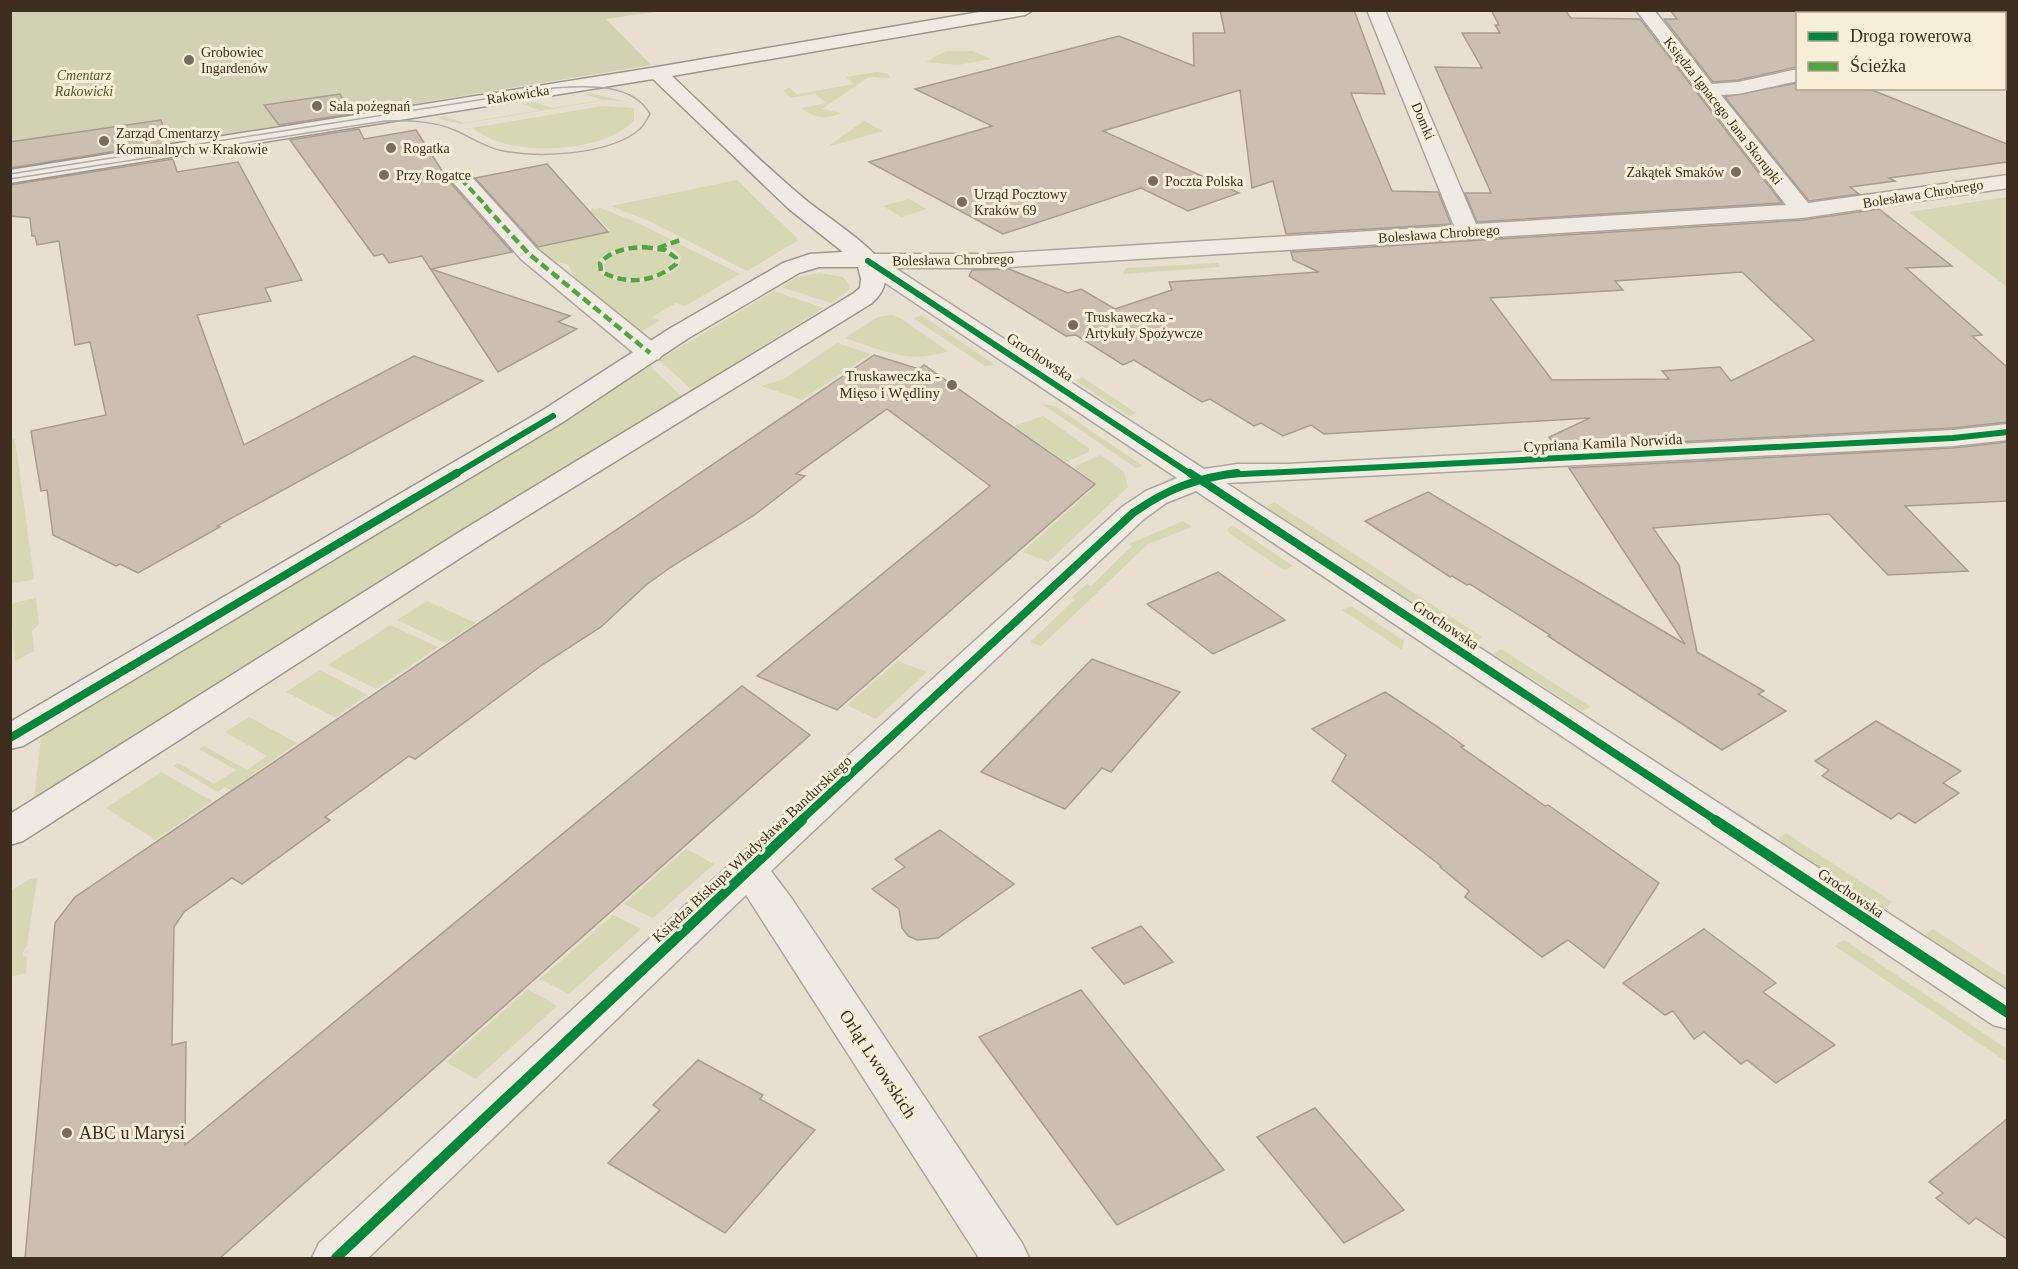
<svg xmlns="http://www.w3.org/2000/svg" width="2018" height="1269" font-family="'Times New Roman',serif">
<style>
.green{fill:#d6d7b3}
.cemetery{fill:#d1d1b3}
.building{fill:#cbbfb2;stroke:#a89c90;stroke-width:1.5;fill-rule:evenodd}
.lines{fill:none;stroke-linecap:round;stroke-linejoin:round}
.street-casing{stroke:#ada599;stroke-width:3}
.secondary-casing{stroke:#9c958a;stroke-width:3}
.street{fill:#efebe3;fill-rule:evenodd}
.secondary{fill:#efebe3;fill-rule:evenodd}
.tram{stroke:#afaaa2;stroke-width:1.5}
.quiet-far1{stroke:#54a441;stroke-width:4;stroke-dasharray:8 4;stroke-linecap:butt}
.quiet{stroke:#54a441;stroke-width:4.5;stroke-dasharray:9 4.5;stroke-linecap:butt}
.cycleway-far2-casing{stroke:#f7eed8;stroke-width:9}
.cycleway-far1-casing{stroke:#f7eed8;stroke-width:11}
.cycleway-casing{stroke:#f7eed8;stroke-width:14}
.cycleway-far2{stroke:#00873e;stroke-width:6}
.cycleway-far1{stroke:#00873e;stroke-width:8}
.cycleway{stroke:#00873e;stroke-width:10}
.poi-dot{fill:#786c5e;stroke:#f7eed8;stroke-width:2}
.labels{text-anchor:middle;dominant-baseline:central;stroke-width:6;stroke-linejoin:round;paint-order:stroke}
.far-poi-label{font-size:14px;fill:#3d2e20;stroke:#f7eed8;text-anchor:start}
.far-park-label{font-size:14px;font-style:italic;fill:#4d5a26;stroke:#f7eed8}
.far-street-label{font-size:14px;fill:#3d2e20;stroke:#f7eed8}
.street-label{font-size:15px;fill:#3d2e20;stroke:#f7eed8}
.poi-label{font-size:15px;fill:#3d2e20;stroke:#f7eed8;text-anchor:end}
.near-street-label{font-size:18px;fill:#3d2e20;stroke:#f7eed8}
.near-poi-label{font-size:18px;fill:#3d2e20;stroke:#f7eed8;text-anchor:start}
</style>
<rect width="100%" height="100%" fill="#e7e0d1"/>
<!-- green -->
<g class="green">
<path d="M946,51H973L991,59L958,65L926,62Z"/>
<path d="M877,72L888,74L890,78L869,77L822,109L841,113C826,120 813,118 801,108L826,103L815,94L790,98L783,90L789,88L797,94L854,84L846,77Z"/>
<path d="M590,93L627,102L606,100L461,124L437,118L444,116L464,123L540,110L522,104L533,102L553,108L603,100L585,94Z"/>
<path d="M602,106L634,108V120C610,149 540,153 506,144C493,141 483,135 472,128Z"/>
<path d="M864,121L883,131L827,147Z"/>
<path d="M737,180L797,238V241L747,271L651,222L611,206Z"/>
<path d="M2007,197V287L1909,212Z"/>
<path d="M909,199L927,209L901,217L883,206Z"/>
<path d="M601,208L638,223L672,240C665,242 659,245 653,246C636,247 601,245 597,267C608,291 665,282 679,266L681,256L676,251L667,247L677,243L740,274L685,306L676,303L652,317L661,320L639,333L574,279L569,265L551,261L532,247L539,220L556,243L610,231L596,216H592L587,211Z"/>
<path d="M642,248L668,254L672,259L671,264C659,280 619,285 605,269L604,264L612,255Z"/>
<path d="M1218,263L1220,267L1123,274L1126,268Z"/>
<path d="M819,273L843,277L850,286L849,290L831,303L781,287L797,277Z"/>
<path d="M774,291L824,308L692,390L659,360Z"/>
<path d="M892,315L900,318L948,351C908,365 883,350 845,338L878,317Z"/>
<path d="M922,315L923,316L995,365L985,366L913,318Z"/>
<path d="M837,343L871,354L802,400L761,386L784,379Z"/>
<path d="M650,366L682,397L58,789L40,798H34L42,730Z"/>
<path d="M1082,377L1136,413L1129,416L1076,381Z"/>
<path d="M1042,404L1055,406L1143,466L1136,468Z"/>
<path d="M1043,416L1089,448V452L1066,462L1014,426Z"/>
<path d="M15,439L34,579L12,584L10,440Z"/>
<path d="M1101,455L1124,472L1128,487L1048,562L1023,552L1090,491L1088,478L1073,467Z"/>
<path d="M1274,502L1482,637L1474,642L1275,513L1267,506Z"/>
<path d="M1183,521L1192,527L1148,544L1041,646L1030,642L1075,599L1072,597L1087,584L1091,586L1132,546L1129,544Z"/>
<path d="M1234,526L1293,566L1284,570L1229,533L1227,529Z"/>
<path d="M36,598L39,624L32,631L34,651L15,661L11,607L14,603Z"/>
<path d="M427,601L476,623L445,643L397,620Z"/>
<path d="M1351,606L1404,641L1402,650L1342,610Z"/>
<path d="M390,625L438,647L376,689L328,665Z"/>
<path d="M1501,649L1591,707L1582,711L1493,654Z"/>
<path d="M898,661L927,672L876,719L847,705Z"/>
<path d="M320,670L368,695L335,717L286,692Z"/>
<path d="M249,717L297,743L231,790L225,787L218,792L173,766L178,763L214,784L236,770L199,749L204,746L247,770L267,756L225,732Z"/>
<path d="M161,772L212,801L155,840L106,808Z"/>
<path d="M1786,833L1892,902L1884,909L1778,840Z"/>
<path d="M686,849L714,864L653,918L624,904Z"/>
<path d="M37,878L27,946L24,949L23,956L27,957L26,973L11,977V890L30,879Z"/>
<path d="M613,915L641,929L569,994L540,979Z"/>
<path d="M1933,929L2007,977V991L1924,936Z"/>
<path d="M1844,940L2007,1049V1062L1835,946Z"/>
<path d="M528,989L557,1006L476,1079L446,1062Z"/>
</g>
<!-- cemetery -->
<path class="cemetery" d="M11,11H662L606,19L651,65L43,164L42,149L11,154Z"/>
<!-- building -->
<g class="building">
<path d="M1220,10H1354L1385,94L1351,93L1392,191L1438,192L1451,224L1286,234L1273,181L1252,188L1240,90L1103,131L1239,193L1188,211L1141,188L1003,234L869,162L992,126L915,89L1119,36L1194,66L1193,33H1225Z"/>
<path d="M1491,10H1565L1571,18L1640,19L1782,203L1477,222L1465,193H1491L1435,67L1482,68L1462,33H1500L1495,25H1499Z"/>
<path d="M1670,10H1797V67L1738,80L1713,82L1664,19H1677Z"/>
<path d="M1797,83V88H1867L2007,144V162L1889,178L1895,181L1850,187L1859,194L1809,201L1725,97Z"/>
<path d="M340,94L350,114L279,125L264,105Z"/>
<path d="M161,120L168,143L10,168V142Z"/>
<path d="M359,129L364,139L416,130L448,180L512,252L431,269L570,316L558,322L577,329L498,372L422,256L389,263L383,254L374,256L290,140Z"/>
<path d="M173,159L177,172L238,162L302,280L265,288L271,301L197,315L244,445L414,356L483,381L217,526L220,527L138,573L120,564L116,566L53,535L47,490L41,491L31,431L106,415L90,342L75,345L59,241L37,245L35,236H32L30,218L10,216V185Z"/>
<path d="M547,164L608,232L538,247L475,178Z"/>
<path d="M1879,209L1952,266L1906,268L1982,335L1972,336L2007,367V422L1953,428L1556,448L1549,437L1590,418L1324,434L1311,425L1283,436L1261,423L1254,426L1210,399L1202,402L1134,360L1123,365L1076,335L1066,336L969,276L972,270L1009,269L1068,293L1081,289L1115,309L1172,290L1169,282L1319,272L1293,260L1291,252L1802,220ZM1742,272L1814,340L1731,381L1720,367L1662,371L1669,379L1552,380L1490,298L1623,290L1615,281Z"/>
<path d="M874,355L919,369L924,365L1095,484L837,710L757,676L990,486L887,409L796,474L805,476L753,516L671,567L646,585L601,627L542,665L415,759L409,756L325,817L330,820L242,884L232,878L184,912L174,927L172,1045L186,1042L185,1145L742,686L810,735L220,1258H25L55,923L75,897Z"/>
<path d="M2007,442V501L1905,506L1968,571L1888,575L1829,514L1653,528L1679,565L1697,652L1764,691L1758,694L1786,711L1722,750L1548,636L1550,635L1470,584L1467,585L1452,576L1450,577L1365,521L1428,492L1685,644L1569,468L1953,448Z"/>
<path d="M1218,572L1285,620L1213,654L1147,604Z"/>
<path d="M1092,659L1180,692L1111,772L1102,768L1065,809L981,772Z"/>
<path d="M1385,692L1438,727L1464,746L1461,747L1545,806L1548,805L1659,883L1604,968L1568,940L1542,957L1465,897L1469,891L1440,867L1441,866L1332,781L1346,755L1312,729Z"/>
<path d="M1876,721L1961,771L1943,783L1959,793L1915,823L1899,813L1891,819L1822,776L1829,770L1815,761Z"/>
<path d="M940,830L1014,884L938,938L917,940L908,936L902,928L899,909L872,889L905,867L895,859Z"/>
<path d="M1141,926L1173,962L1124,984L1092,948Z"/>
<path d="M1704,929L1776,983L1763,992L1835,1045L1776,1083L1747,1060L1741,1064L1704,1032L1694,1039L1673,1011L1665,1015L1623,983Z"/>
<path d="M1081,990L1224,1170L1117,1225L979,1037Z"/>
<path d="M698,1060L763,1095L760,1099L815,1130L725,1233L608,1163L660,1110L653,1105Z"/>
<path d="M1315,1108L1404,1210L1344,1243L1257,1137Z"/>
<path d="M2007,1119V1239L1976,1218L1969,1224L1936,1198L1943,1193L1929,1182Z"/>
</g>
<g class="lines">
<!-- street casing -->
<g class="street-casing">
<g id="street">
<path d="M1367,10H1385L1476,224L1786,205L1636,10H1654L1712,84L1738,82L1798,69V81L1738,94L1721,95L1808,203L2008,175V188L1802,218L993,268H895L1204,469L1238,464H1288L1953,430L2008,424V440L1953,446L1226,483L2008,991V1029L1993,1025L1196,491L1166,503L1144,519L771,871L792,899L1022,1243L1029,1258H979L746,895L368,1258H312L319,1243L851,753L1122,507L1146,491L1177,478L860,266L856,261L860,256L868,254H993L1454,226Z"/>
<rect x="2004" y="24" width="4" height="11"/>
<path d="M461,172L469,174L537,249L659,347L663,353L659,359L650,361L641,359L521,259L450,179L453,174Z"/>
</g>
</g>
<!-- secondary casing -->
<g class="secondary-casing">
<path id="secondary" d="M991,10H1033L1025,15L672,76C716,118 760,162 807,201C823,214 870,245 878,259C890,277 886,290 872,303L488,540L23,841L10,845V814L466,528L854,293L860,288L861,279L858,267H819L799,273L687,339L563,422L23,746L10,749V722L543,410L669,329L783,263L810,254L843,252L789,209L653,79L10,183V170L657,67Z"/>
</g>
<!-- street -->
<use href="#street" class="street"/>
<!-- secondary -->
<use href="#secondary" class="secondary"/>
<!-- tram -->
<path class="tram" d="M10,174L554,88C586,86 632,82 650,114C647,119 644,125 640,129C610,155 541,158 503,151C486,148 472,138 457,131C434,121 410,120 385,121L10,179"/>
<!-- quiet-far1 -->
<path class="quiet-far1" d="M461,179L487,207"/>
<!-- quiet -->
<g class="quiet">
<path d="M485,206L529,254L650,353"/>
<path d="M644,247L665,250L676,258V264C655,282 625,286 601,271L600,263C612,250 627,248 644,247Z"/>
<path d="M658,248L680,240"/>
</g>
<!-- cycleway-far2 casing -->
<g class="cycleway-far2-casing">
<g id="cycleway-far2">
<path d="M868,261L1192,475"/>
<path d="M454,475L553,416"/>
<path d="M1224,475L1953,438L2008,432"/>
</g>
</g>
<!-- cycleway-far1 casing -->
<g class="cycleway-far1-casing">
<g id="cycleway-far1">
<path d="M1190,473L1717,821"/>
<path d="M10,738L457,473"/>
<path d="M800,821L1133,513C1167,489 1196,478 1237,473"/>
</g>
</g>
<!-- cycleway casing -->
<g class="cycleway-casing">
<g id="cycleway">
<path d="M1715,820L2008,1013"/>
<path d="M336,1258L802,820"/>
</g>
</g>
<!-- cycleway-far2 -->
<use href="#cycleway-far2" class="cycleway-far2"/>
<!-- cycleway-far1 -->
<use href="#cycleway-far1" class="cycleway-far1"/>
<!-- cycleway -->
<use href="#cycleway" class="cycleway"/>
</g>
<!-- markers -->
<g class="poi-dot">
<circle cx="189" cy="60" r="6"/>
<circle cx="317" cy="106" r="6"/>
<circle cx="104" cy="141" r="6"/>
<circle cx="391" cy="148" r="6"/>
<circle cx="1736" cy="172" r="6"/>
<circle cx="384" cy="175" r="6"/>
<circle cx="1153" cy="181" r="6"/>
<circle cx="962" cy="202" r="6"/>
<circle cx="1073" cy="325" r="6"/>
<circle cx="952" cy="385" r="6"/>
<circle cx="67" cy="1133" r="6"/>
</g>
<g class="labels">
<!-- far-poi labels -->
<g class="far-poi-label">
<text x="201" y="52">Grobowiec<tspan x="201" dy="16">Ingardenów</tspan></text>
<text x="329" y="106">Sala pożegnań</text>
<text x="116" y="133">Zarząd Cmentarzy<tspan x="116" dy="16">Komunalnych w Krakowie</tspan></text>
<text x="403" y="148">Rogatka</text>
<text x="1724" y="172" text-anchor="end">Zakątek Smaków</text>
<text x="396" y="175">Przy Rogatce</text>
<text x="1165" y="181">Poczta Polska</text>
<text x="974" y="194">Urząd Pocztowy<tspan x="974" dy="16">Kraków 69</tspan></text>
<text x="1085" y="317">Truskaweczka -<tspan x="1085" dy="16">Artykuły Spożywcze</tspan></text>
</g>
<!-- far-park labels -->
<g class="far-park-label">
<text x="84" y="75">Cmentarz<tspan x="84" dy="16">Rakowicki</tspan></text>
</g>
<!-- far-street labels -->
<g class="far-street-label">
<text transform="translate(518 95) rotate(-9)">Rakowicka</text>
<text transform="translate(1723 111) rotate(52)">Księdza Ignacego Jana Skorupki</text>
<text transform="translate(1423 121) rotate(67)">Domki</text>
<text transform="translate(1923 194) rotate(-9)">Bolesława Chrobrego</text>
<text transform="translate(1439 234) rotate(-4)">Bolesława Chrobrego</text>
<text transform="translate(953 260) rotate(-1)">Bolesława Chrobrego</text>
</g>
<!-- street labels -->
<g class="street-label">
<text transform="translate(1040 357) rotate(33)">Grochowska</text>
<text transform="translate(1603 443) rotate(-3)">Cypriana Kamila Norwida</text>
<text transform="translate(1446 625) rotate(34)">Grochowska</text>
<text transform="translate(752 849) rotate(-43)">Księdza Biskupa Władysława Bandurskiego</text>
<text transform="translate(1851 893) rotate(34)">Grochowska</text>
</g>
<!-- poi labels -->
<g class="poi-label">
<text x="940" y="376">Truskaweczka -<tspan x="940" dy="17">Mięso i Wędliny</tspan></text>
</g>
<!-- near-street labels -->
<g class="near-street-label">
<text transform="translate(878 1064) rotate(57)">Orląt Lwowskich</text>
</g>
<!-- near-poi labels -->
<g class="near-poi-label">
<text x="79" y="1133">ABC u Marysi</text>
</g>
</g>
<!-- border -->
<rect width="2018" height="1269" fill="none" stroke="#3d2e20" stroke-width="24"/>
<!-- legend -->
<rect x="1796" y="12" width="210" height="78" fill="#f7eed8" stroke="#ada18e" stroke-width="1.5"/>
<rect x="1808" y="32" width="30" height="9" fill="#00873e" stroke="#ada18e" stroke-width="1.5"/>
<text x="1850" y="42" font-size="18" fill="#3d2e20">Droga rowerowa</text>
<rect x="1808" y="62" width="30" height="9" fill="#54a441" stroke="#ada18e" stroke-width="1.5"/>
<text x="1850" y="72" font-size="18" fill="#3d2e20">Ścieżka</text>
</svg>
